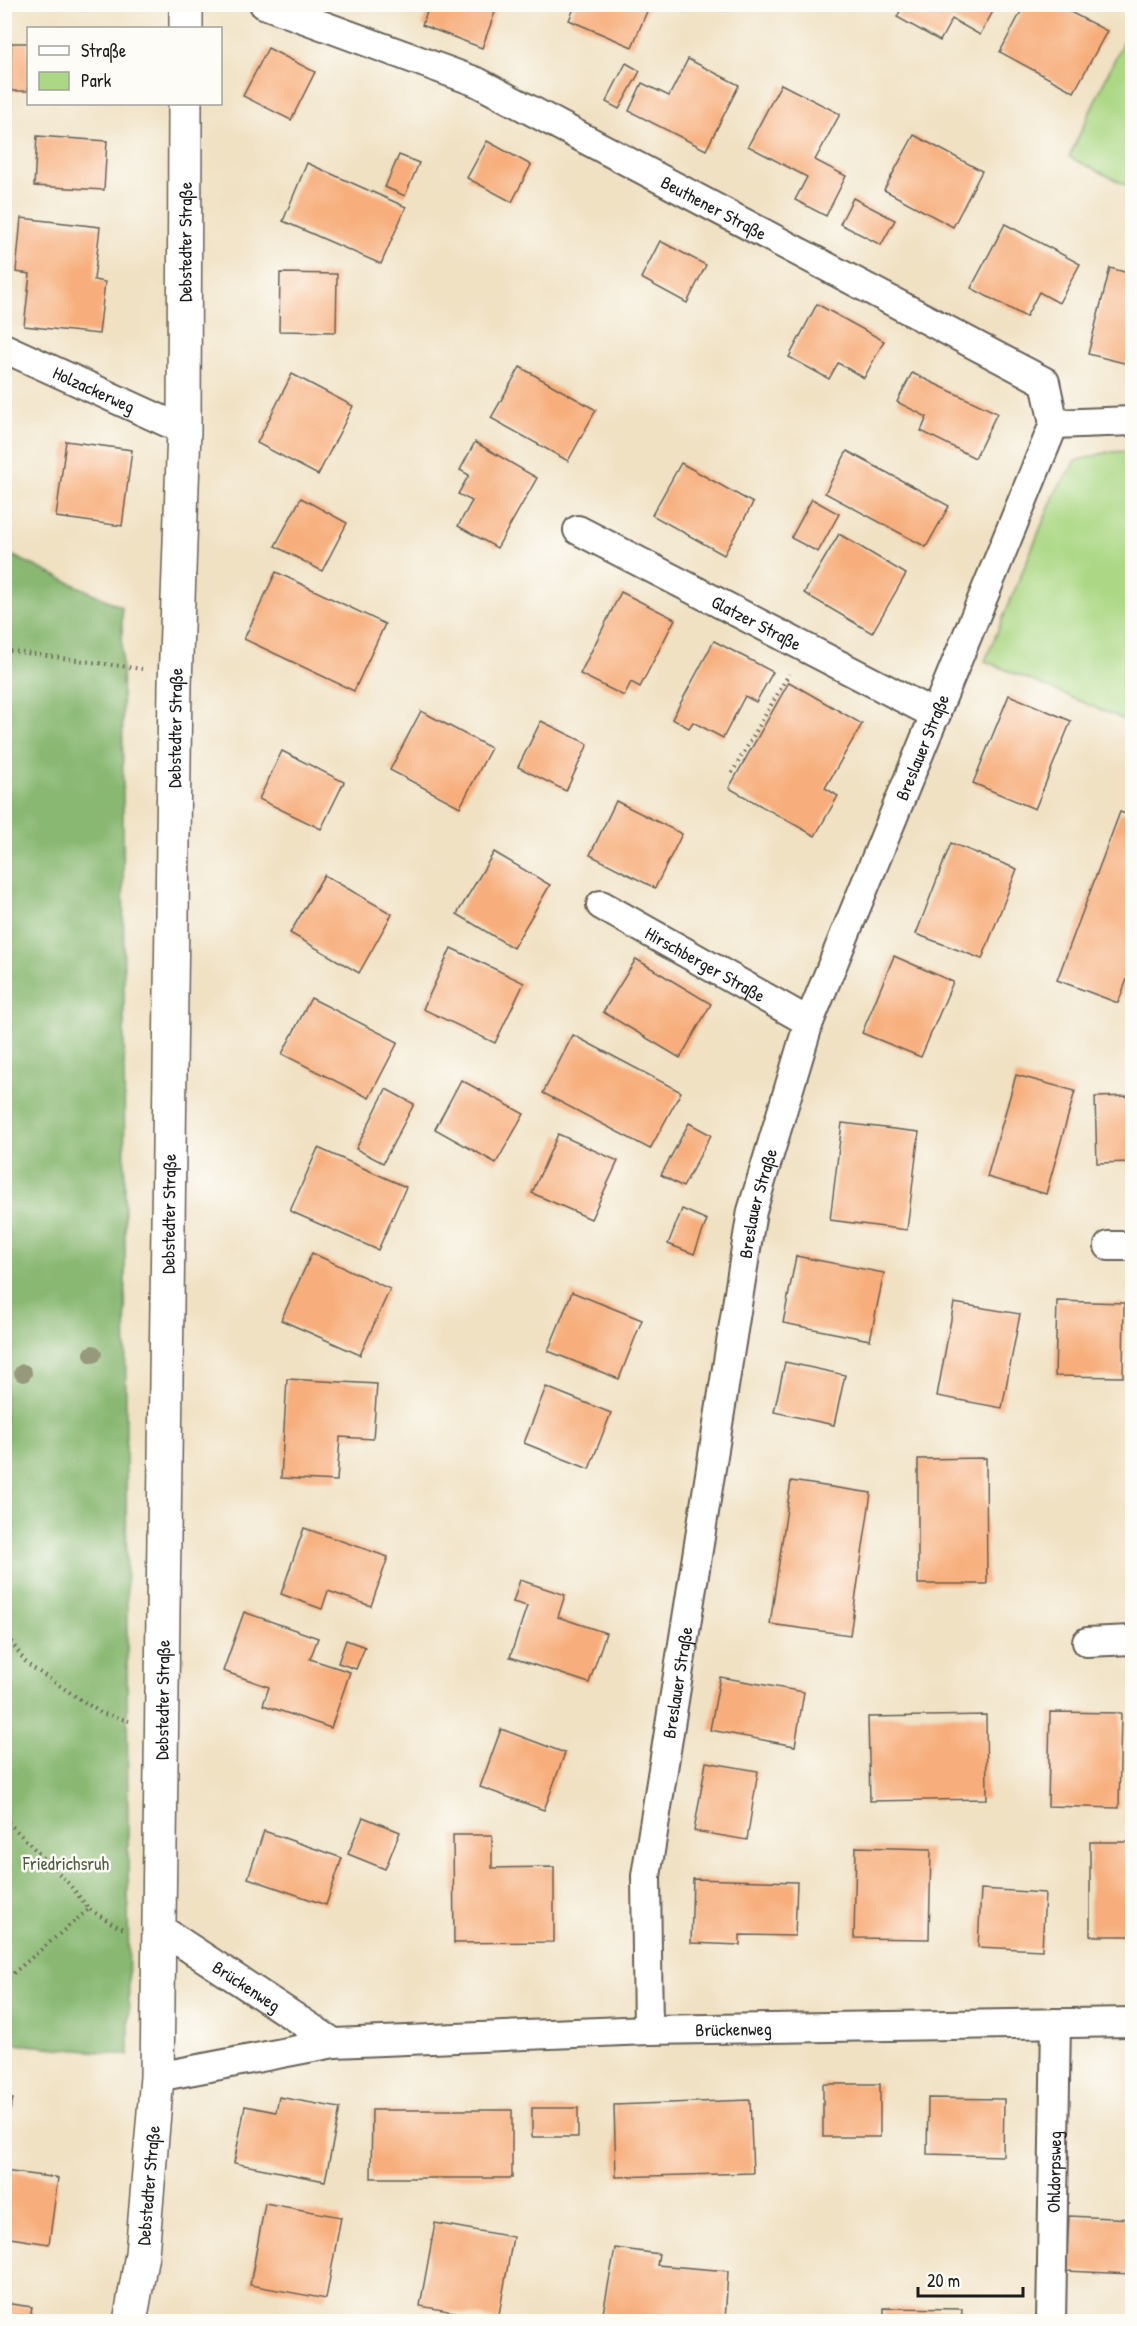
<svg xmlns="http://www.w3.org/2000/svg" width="1137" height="2326" font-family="'Patrick Hand',sans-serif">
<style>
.green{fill:#acd885;stroke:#647a50;stroke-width:1.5}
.forest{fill:#89b872;stroke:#526a47;stroke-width:1.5}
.building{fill:#f7ae7b}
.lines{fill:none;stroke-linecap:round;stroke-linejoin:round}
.minor-casing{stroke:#666156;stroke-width:32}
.secondary-casing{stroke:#666156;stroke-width:36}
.path{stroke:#666156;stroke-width:4;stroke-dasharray:1.5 4.5;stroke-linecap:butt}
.minor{stroke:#fff;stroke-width:28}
.secondary{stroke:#fff;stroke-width:33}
.tree{fill:#97997c}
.labels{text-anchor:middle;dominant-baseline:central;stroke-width:5;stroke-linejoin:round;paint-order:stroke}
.street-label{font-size:18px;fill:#1c1c1c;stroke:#fdfcf7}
.park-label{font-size:18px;fill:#4e5e41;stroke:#fdfcf7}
</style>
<rect width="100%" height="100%" fill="#fdfcf7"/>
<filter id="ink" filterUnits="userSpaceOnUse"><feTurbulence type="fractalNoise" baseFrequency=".0167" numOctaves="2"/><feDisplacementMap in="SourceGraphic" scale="12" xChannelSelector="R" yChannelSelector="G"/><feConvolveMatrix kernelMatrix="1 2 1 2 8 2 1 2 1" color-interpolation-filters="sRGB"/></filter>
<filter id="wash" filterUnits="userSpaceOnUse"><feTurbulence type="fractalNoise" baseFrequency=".008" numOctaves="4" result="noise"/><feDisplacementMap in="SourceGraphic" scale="24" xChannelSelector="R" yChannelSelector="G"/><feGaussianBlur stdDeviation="1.35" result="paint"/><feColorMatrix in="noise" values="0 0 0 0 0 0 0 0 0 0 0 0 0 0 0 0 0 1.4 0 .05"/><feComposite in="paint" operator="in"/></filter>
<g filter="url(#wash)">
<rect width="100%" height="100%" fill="#f0e1c3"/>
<!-- green -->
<g class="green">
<path d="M1132,22V188L1069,157Z"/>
<path d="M1132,451V723L985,661L1056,491L1076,461L1108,452Z"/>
</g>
<!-- forest -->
<path class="forest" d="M5,552L122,607L129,2055L5,2043Z"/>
<g id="blocks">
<!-- building -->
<g class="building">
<path d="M81,4H113V8L81,6Z"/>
<path d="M430,4H498L482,48L422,25Z"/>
<path d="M576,4H650L632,47L569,20Z"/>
<path d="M904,4H997L980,35L952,19L940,41L897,17Z"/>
<path d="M1025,4H1055L1107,31L1074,92L1000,52Z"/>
<rect x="11" y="43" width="17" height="48"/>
<path d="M268,48L315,72L291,120L243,96Z"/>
<path d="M688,59L739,85L706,150L629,111L642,83L669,96Z"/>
<path d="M626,63L640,71L619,109L606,102Z"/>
<path d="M781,84L840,114L815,160L846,176L826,216L795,200L807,177L748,146Z"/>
<path d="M914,135L982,171L953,227L884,190Z"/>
<path d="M37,136L107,141L104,190L34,186Z"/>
<path d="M487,141L531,165L512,202L467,178Z"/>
<path d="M399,155L419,163L405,196L385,187Z"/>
<path d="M307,163L406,207L381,264L283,221Z"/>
<path d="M853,198L895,220L881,245L840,224Z"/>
<path d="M21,218L100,227L94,280L105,282L99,334L24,326L30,274L16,272Z"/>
<path d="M1005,224L1080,264L1059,303L1039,292L1026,317L971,288Z"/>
<path d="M660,241L706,265L687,303L641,278Z"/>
<path d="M1110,268L1132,274V365L1088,354Z"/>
<path d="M280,273L337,274L336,332L279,331Z"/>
<path d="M817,304L884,341L864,378L838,363L829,379L789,357Z"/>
<path d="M520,367L596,410L568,461L491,418Z"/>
<path d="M912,373L997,413L975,458L921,431L927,417L897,402Z"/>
<path d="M292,374L353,406L318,475L257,443Z"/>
<path d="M66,441L132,450L122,526L56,517Z"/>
<path d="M475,442L537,478L497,548L458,526L472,501L458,494L469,475L460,470Z"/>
<path d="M847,451L949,506L926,547L825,493Z"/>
<path d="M681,463L753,503L724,555L652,515Z"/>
<path d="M301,498L347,523L322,571L275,546Z"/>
<path d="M812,499L839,514L818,552L791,538Z"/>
<path d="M839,534L906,574L872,633L804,593Z"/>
<path d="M276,572L385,624L354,691L244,639Z"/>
<path d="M621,592L675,619L640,687L631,682L624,696L580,674Z"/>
<path d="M714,641L773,672L756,702L745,696L723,738L693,722L689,728L672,719Z"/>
<path d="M789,682L862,724L825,788L838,796L815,836L729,788Z"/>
<path d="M1009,695L1071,721L1035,809L973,783Z"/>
<path d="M421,711L491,748L460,807L390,770Z"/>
<path d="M541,721L588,744L566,791L518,767Z"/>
<path d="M282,751L344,782L321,829L259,799Z"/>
<path d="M616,801L682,834L655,888L590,855Z"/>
<path d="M1120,812L1132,816V966L1118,1003L1057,980Z"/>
<path d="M951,843L1017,869L982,959L916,934Z"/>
<path d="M494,852L550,885L513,948L457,914Z"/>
<path d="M324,875L392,914L359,973L290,933Z"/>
<path d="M451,948L524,983L495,1043L423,1009Z"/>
<path d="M894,956L953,982L921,1057L862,1033Z"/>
<path d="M636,959L711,1004L680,1058L603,1012Z"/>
<path d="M311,998L398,1042L369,1098L282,1054Z"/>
<path d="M573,1035L681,1092L650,1149L543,1093Z"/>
<path d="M1016,1075L1075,1091L1046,1194L987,1177Z"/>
<path d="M461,1080L524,1114L496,1163L435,1129Z"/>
<path d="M386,1089L414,1104L383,1163L356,1149Z"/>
<path d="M1132,1096V1162L1097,1163L1095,1097Z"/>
<path d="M689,1123L711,1135L683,1187L661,1175Z"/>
<path d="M842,1123L919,1132L907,1230L830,1220Z"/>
<path d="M558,1134L618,1161L591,1219L532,1193Z"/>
<path d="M318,1148L406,1187L378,1250L290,1211Z"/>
<path d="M682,1209L707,1220L694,1254L668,1244Z"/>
<path d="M312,1253L390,1289L360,1355L281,1320Z"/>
<path d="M796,1256L884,1273L870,1340L783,1323Z"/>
<path d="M572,1292L642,1320L619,1379L548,1351Z"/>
<path d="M1057,1301L1124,1303L1123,1377L1055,1376Z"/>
<path d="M954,1303L1020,1314L1002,1408L937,1396Z"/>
<path d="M785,1362L845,1375L834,1425L774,1412Z"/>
<path d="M287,1379L377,1384L373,1439L340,1437L337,1481L281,1478Z"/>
<path d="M546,1387L611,1413L589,1469L524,1443Z"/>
<path d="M986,1458L987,1584H918V1459Z"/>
<path d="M791,1481L871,1493L850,1635L770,1624Z"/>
<path d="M304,1528L388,1557L371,1606L328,1591L322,1609L281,1594Z"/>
<path d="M520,1580L565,1595L558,1617L606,1633L589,1683L510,1657L527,1606L513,1602Z"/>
<path d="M244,1612L318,1638L310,1659L350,1672L331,1728L263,1705L269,1687L223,1671Z"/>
<path d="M346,1640L365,1647L356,1669L338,1663Z"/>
<path d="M720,1677L804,1692L795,1746L710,1730Z"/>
<path d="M1050,1712L1121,1713L1119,1808L1048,1806Z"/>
<path d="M986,1715L987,1799L870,1801L868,1717Z"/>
<path d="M501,1729L565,1753L544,1810L480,1787Z"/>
<path d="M706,1762L758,1771L747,1840L694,1831Z"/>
<path d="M363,1817L400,1832L385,1869L348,1854Z"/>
<path d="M264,1831L342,1858L326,1905L248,1878Z"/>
<path d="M453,1835H492V1868L554,1867V1942L454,1943Z"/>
<rect x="1090" y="1842" width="42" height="94"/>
<path d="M856,1847L931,1849L929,1939L854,1938Z"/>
<path d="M693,1879L797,1882L795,1936L740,1935V1945L691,1943Z"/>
<path d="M981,1889L1045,1893L1042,1950L978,1947Z"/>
<rect x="823" y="2084" width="57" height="53"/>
<path d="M4,2097L13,2099L5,2128H4Z"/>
<path d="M279,2097L340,2108L325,2181L234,2163L245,2106L276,2112Z"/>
<path d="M928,2098L1004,2099L1003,2156L927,2154Z"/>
<path d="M750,2100L753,2173L616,2177L614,2105Z"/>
<rect x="532" y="2108" width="46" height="29"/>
<path d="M372,2110H512V2178H371Z"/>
<path d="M4,2171L58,2178L49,2244L4,2237Z"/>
<path d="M265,2203L341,2217L326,2299L250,2285Z"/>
<path d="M1069,2216L1132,2219L1131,2274L1066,2271Z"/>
<path d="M435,2223L513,2237L498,2320L420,2306Z"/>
<path d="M615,2248L659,2254L657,2265L728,2271L725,2322H649V2319L603,2313Z"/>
<path d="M4,2303L32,2307L29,2322H4Z"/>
<path d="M884,2308L962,2309L961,2322H884Z"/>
</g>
</g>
</g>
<g filter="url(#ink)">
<use href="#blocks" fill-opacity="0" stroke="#666156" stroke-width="1.5"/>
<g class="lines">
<!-- minor casing -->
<g class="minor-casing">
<g id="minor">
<path id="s1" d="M264,4L477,82L1045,382L1054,424"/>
<path id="s2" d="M4,348L184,430"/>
<path d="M1054,424L1132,421"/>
<path id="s3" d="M578,530L936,715"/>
<path id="s4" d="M601,905L809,1022"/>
<path d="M1109,1246H1132"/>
<path d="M1087,1642L1132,1640"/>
<path id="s5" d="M159,1928L334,2043"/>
<path id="s6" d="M648,2030L646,1876L752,1211L809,1022L1054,424"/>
<path id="s7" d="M157,2077L334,2043L648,2030L1132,2022"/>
<path id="s8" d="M1051,2322L1056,2023"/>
</g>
</g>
<!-- secondary casing -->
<g class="secondary-casing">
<g id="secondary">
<path d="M186,28V4"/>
<path id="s9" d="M130,2322L142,2254L157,2077L175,684L184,430L185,104"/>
</g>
</g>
<!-- path -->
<g class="path">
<path d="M4,650L142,669"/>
<path d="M732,773L789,674"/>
<path d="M4,1632L27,1664L101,1713L129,1721"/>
<path d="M4,1818L69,1884L89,1909L120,1928H125"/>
<path d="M4,1981L89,1909"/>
</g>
<!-- minor -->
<use href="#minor" class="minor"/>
<!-- secondary -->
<use href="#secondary" class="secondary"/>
</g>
<!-- trees -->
<g class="tree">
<circle cx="93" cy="1354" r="9"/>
<circle cx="23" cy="1373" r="9"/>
</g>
</g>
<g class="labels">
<!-- street labels -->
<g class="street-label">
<text stroke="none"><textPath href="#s1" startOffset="495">Beuthener Straße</textPath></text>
<text stroke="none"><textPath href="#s9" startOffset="2082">Debstedter Straße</textPath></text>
<text stroke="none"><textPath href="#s2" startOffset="99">Holzackerweg</textPath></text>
<text stroke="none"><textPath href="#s3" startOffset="201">Glatzer Straße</textPath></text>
<text stroke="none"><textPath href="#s9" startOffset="1596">Debstedter Straße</textPath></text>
<text stroke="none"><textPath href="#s6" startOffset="1322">Breslauer Straße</textPath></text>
<text stroke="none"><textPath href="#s4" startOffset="120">Hirschberger Straße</textPath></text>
<text stroke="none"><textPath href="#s6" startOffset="836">Breslauer Straße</textPath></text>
<text stroke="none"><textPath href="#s9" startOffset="1110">Debstedter Straße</textPath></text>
<text stroke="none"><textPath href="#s6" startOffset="350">Breslauer Straße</textPath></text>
<text stroke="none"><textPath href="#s9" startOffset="624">Debstedter Straße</textPath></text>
<text stroke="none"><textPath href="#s5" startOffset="105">Brückenweg</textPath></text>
<text stroke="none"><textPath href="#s7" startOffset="580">Brückenweg</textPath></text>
<text stroke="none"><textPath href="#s8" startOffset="150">Ohldorpsweg</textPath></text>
<text stroke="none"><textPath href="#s9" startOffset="138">Debstedter Straße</textPath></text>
</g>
<!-- park labels -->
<g class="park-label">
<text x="66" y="1863">Friedrichsruh</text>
</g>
</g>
<!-- margin -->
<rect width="1137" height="2326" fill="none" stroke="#fdfcf7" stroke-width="24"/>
<!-- legend -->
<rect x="27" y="27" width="195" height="78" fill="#fdfcf7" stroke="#a3a29f" stroke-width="1.5"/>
<rect x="39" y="46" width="30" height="9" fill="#ffffff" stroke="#a3a29f" stroke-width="1.5"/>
<text x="81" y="57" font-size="18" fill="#1c1c1c">Straße</text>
<rect x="39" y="72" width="30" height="18" fill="#acd885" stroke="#a3a29f" stroke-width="1.5"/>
<text x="81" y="87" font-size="18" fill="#1c1c1c">Park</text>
<!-- scale -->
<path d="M918 2287v9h105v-9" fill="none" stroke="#1c1c1c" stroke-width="3"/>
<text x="927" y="2287" font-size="18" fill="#1c1c1c" stroke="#fdfcf7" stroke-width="4.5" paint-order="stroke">20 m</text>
</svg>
